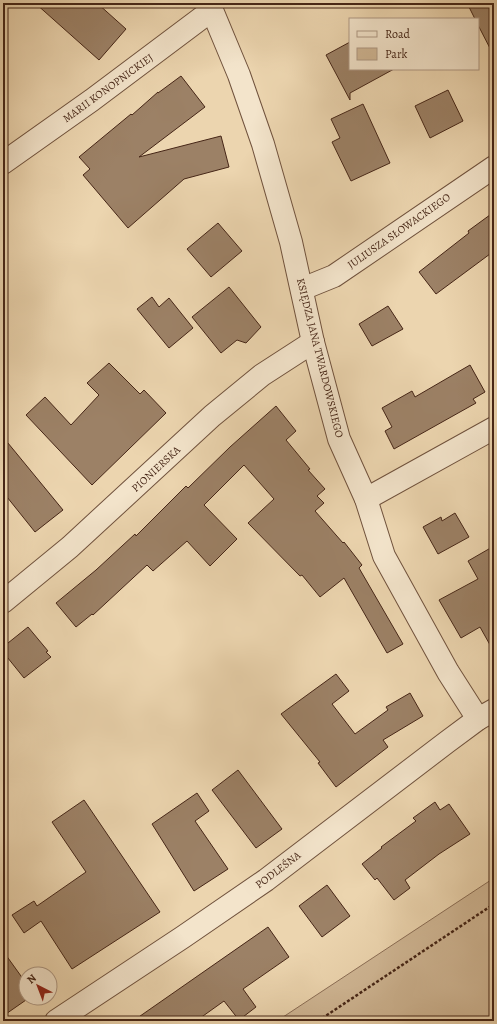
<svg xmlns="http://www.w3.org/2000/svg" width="497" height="1024" font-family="Alegreya,serif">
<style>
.green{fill:#d0b795;stroke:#8b6e56}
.building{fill:#9c8166;stroke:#462617}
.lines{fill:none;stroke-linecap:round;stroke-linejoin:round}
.minor-casing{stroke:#70523d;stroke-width:24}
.path{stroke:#462617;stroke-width:2.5;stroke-dasharray:3 2;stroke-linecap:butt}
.minor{stroke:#f3e4cb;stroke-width:22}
.labels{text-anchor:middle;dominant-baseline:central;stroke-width:3;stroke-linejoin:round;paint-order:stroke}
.street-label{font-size:11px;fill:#462617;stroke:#f3e4cb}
</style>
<rect width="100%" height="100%" fill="#ecd5af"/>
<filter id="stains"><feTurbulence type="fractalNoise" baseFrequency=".005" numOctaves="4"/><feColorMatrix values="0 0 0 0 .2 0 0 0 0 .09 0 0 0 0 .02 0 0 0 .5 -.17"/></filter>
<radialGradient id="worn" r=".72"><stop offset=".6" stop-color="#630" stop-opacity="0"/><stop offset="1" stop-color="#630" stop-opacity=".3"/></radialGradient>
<!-- green -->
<path class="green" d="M494,878V1021H277Z"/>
<!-- building -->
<g class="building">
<path d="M35,3H97L126,29L99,60Z"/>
<path d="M467,3H494V56L478,25V19H475Z"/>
<path d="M350,42V69H394L350,93V100L326,55Z"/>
<path d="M181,76L205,107L139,157L221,136L229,167L184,179L128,228L83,175L90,169L79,157L131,114L132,115L158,92V93Z"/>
<path d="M448,90L463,121L430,138L415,106Z"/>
<path d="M363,104L390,163L351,181L332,142L340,138L331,119Z"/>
<path d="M494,212V251L436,294L419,272L469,233L468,231Z"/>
<path d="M218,223L242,251L211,277L187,249Z"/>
<path d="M229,287L261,327L246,343L237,340L221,353L192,317Z"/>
<path d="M152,297L159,307L169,298L193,328L169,348L137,309Z"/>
<path d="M388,306L403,329L372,346L359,324Z"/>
<path d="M109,363L140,394L144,390L166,413L92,485L26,415L45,397L71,425L99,395L87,383Z"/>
<path d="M470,365L485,392L473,399L476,403L394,449L385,431L392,427L382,408L412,391L415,397Z"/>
<path d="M276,406L296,431L286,440L310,469L308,470L325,489L317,496L324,503L315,511L343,543L344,542L362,565L359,568L403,644L387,653L344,578L320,597L302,575L300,576L248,523L274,499L244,465L204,505L237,539L210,566L187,541L153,571L147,565L93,615L92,614L76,627L56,603L96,570L135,534L136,536L186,486L188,488L230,447Z"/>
<path d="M3,437L63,510L35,532L3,492Z"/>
<path d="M455,513L469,537L438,554L423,527L441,517L442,521Z"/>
<path d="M494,546V652L480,627L461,638L439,600L478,579L468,561Z"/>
<path d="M28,627L48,651L46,652L51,657L24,678L3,652V647Z"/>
<path d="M336,674L349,691L332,704L355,734L388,710L386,707L410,693L423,716L383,740L388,747L336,787L318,763L320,762L281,714Z"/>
<path d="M238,770L282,829L256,848L212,790Z"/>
<path d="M197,793L209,811L195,821L228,869L194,891L152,824Z"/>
<path d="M84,800L160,912L72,969L41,921L24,933L12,915L34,901L37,906L86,872L52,822Z"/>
<path d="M435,802L440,810L449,804L470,834L439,854L405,880L410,888L394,900L377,878L375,880L362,864L382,848L381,847L416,821L413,818Z"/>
<path d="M327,885L350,916L322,937L299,906Z"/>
<path d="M268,927L289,957L243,989L256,1007L239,1020L224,1001L196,1021H133Z"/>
<path d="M3,951L26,983V1000L3,1016Z"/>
</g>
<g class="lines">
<!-- minor casing -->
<g class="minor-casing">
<g id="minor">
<path d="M209,3L239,75L263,144L291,242L313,342L339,439L366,499L384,556L448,672L478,719"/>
<path d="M3,163L92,100L212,10"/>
<path d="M302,289L334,276L494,167"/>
<path d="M366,499L494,428"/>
<path d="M3,602L70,547L212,416L262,375L313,342"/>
<path d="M56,1021L183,937L266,880L447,742L478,719L494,710"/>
</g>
</g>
<!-- path -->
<path class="path" d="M318,1021L494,904"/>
<!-- minor -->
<use href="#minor" class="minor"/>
</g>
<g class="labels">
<!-- street labels -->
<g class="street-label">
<text transform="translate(108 88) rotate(-36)">MARII KONOPNICKIEJ</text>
<text transform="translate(399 231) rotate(-35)">JULIUSZA SŁOWACKIEGO</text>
<text transform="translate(320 358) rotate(76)">KSIĘDZA JANA TWARDOWSKIEGO</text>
<text transform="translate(156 469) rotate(-43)">PIONIERSKA</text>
<text transform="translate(278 870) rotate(-37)">PODLEŚNA</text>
</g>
</g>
<!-- margin -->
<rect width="497" height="1024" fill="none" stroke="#ecd5af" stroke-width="16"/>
<rect x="4" y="4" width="489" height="1016" fill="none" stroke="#462617" stroke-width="2"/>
<rect x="8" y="8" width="481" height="1008" fill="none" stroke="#462617"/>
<!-- legend -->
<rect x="349" y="18" width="130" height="52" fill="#f3e4cb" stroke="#ae9883"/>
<rect x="357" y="31" width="20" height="6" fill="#f3e4cb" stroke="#ae9883"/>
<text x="385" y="38" font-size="12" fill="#462617">Road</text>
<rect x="357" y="48" width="20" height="12" fill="#d0b795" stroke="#ae9883"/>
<text x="385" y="58" font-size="12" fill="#462617">Park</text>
<!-- north arrow -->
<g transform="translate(38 986) rotate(318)"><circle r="19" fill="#f3e4cb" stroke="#ae9883"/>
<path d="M0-3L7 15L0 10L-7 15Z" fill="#8f2418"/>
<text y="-6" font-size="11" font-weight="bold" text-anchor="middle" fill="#462617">N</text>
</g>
<rect width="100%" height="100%" filter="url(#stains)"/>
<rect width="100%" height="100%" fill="url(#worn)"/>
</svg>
